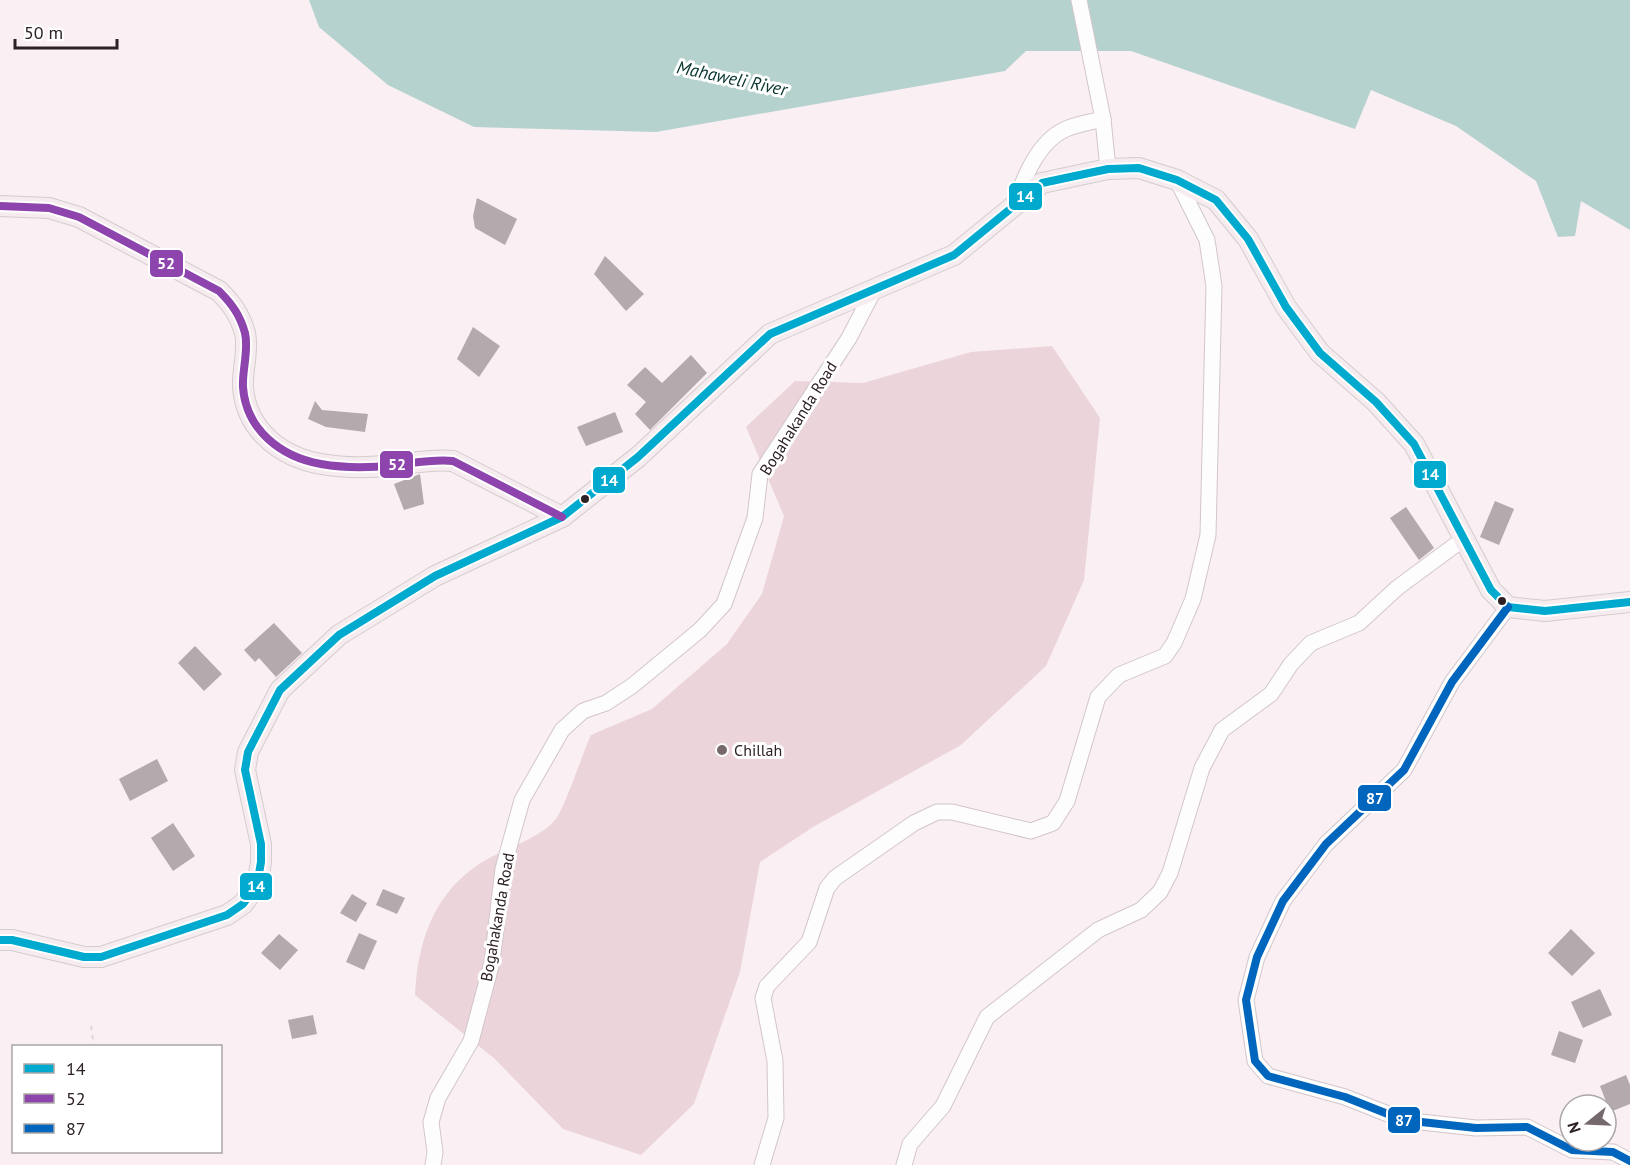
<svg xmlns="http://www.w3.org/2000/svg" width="1630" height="1165" font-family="'PT Sans',sans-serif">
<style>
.green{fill:#ebd4da}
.water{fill:#b5d2ce}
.building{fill:#b4a9ac}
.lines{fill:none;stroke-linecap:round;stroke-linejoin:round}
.minor-casing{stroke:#d2c6ca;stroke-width:17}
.major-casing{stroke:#d3cdce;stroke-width:22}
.path{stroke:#dcd8d9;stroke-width:2;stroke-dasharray:4.5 4.5;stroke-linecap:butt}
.minor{stroke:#fefdfd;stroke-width:15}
.major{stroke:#f6ecef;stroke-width:20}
.bus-1-casing{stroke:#fff;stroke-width:12}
.bus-2-casing{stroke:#fff;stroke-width:12}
.bus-3-casing{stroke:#fff;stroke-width:12}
.bus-1{stroke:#00a9ce;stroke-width:8}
.bus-2{stroke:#8e44ad;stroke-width:8}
.bus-3{stroke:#0065bd;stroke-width:8}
.bus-dot{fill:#2d2124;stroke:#fff;stroke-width:2}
.poi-dot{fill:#75696c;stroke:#fff;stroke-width:2}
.labels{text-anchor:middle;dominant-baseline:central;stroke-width:6;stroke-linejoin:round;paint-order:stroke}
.street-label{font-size:16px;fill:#2d2124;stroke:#fff}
.poi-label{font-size:16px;fill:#2d2124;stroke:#fff;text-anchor:start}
.water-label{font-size:18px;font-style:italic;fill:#083430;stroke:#fff}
.line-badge{stroke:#fff;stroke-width:2}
.badge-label{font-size:16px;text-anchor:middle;font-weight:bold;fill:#fff}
</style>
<rect width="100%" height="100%" fill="#faeff2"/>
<!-- green -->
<path class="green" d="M1052,346L1100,418L1084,580L1046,666L961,745L813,827L760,862L740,972L694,1104L641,1155L563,1129L495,1059L415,995C418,933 439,882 497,854C515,845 542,836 556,819C565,807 583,752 591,735L652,709L727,644L762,594L784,516L746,427L795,381L863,383L971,352Z"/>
<!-- water -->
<path class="water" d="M309,0H1630V230L1581,201L1575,236L1558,237L1536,181L1456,126L1371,90L1355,129L1131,51H1026L1005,71L656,132L474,127L388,85L319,27Z"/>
<!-- building -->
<g class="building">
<path d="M477,198L517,219L505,245L475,228L473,216Z"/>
<path d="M605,256L644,294L626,311L594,274Z"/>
<path d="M473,327L500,346L479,377L457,359Z"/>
<path d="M691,355L707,373L650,430L635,414L646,402L627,385L645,367L662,383Z"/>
<path d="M315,401L322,410L368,414L365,432L326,427L308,419Z"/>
<path d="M615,412L623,432L586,446L577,427Z"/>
<path d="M420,474L424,504L404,510L394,484Z"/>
<path d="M1495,501L1514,509L1499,545L1480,537Z"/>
<path d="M1406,507L1434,548L1419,560L1390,518Z"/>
<path d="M274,623L302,653L276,677L259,658L255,662L244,650Z"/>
<path d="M195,646L222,674L204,691L178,663Z"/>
<path d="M157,759L168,781L130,801L119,779Z"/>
<path d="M173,823L195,856L173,871L151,838Z"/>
<path d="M383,889L405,898L397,914L376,905Z"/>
<path d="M352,894L367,903L356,922L340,913Z"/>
<path d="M1571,929L1595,953L1572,976L1548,953Z"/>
<path d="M359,933L377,941L364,970L346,962Z"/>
<path d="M279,934L298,950L280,970L261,953Z"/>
<path d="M1600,989L1612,1015L1583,1028L1571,1002Z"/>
<path d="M313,1015L317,1034L292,1039L288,1020Z"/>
<path d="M1559,1031L1583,1040L1575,1063L1551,1055Z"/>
<path d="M1626,1075L1630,1085V1104L1610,1112L1600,1086Z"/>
</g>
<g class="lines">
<!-- minor casing -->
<g class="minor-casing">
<g id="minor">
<path d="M1079,0L1103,119L1108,169"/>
<path d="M1014,205C1024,178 1038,141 1066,129C1077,124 1091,122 1103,119"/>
<path d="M1508,607L1452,682L1404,770L1326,844L1283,901L1257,957L1246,1000L1255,1061L1268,1076L1345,1097L1403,1120L1476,1128L1527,1127L1572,1150L1613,1152L1630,1161"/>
<path d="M433,1165L435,1152L431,1122L438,1098L471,1041L492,962L503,869L522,800L562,730L583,711L606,703L632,686L700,630L724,604L755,518L760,474L849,338L876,286"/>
<path d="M762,1165L776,1118L775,1061L763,998L767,986L809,942L827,888L835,878L914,823L937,812H952L1031,831L1053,823L1067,801L1098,697L1119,675L1165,656L1174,643L1193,599L1208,535L1214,286L1207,240L1177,180"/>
<path d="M904,1165L910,1144L943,1106L987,1017L1098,930L1141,910L1160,892L1170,873L1202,768L1222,730L1271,694L1291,664L1311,643L1359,623L1397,588L1462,540"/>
</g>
</g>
<!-- major casing -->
<g class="major-casing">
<g id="major">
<path d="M0,206L49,208L79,217L219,291C232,304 240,315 245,333C249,350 242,370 243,387C246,430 281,457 321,464C344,468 370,468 394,465C414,463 433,459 453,461L562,517"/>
<path d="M0,940H12L84,957H101L227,915L243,904L257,885L261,862V844L245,770L248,752L280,690L339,635L435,576L562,517L638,457L770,334L954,255L1042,183L1108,169L1139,168L1177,180L1216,200L1248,239L1286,307L1320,353L1376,402L1414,444L1491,590L1508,607L1545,611L1630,602"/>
</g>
</g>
<!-- path -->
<path class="path" d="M91,1026L94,1046"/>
<!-- minor -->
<use href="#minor" class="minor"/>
<!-- major -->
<use href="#major" class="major"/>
<!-- bus-1 casing -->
<g class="bus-1-casing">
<path id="bus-1" d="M0,940H12L84,957H101L227,915L243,904L257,885L261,862V844L245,770L248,752L280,690L339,635L435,576L562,517L638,457L770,334L954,255L1042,183L1108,169L1139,168L1177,180L1216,200L1248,239L1286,307L1320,353L1376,402L1414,444L1491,590L1508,607L1545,611L1630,602"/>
</g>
<!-- bus-2 casing -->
<g class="bus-2-casing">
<path id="bus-2" d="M0,206L49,208L79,217L219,291C232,304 240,315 245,333C249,350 242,370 243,387C246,430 281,457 321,464C344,468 370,468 394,465C414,463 433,459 453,461L562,517"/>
</g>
<!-- bus-3 casing -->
<g class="bus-3-casing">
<path id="bus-3" d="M1508,607L1452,682L1404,770L1326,844L1283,901L1257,957L1246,1000L1255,1061L1268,1076L1345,1097L1403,1120L1476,1128L1527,1127L1572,1150L1613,1152L1630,1161"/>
</g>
<!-- bus-1 -->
<use href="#bus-1" class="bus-1"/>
<!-- bus-2 -->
<use href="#bus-2" class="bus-2"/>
<!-- bus-3 -->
<use href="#bus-3" class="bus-3"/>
</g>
<!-- markers -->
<g class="bus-dot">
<circle cx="585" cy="499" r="5"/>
<circle cx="1502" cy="601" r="5"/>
</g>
<circle class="poi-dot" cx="722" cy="750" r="6"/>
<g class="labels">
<!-- street labels -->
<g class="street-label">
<text transform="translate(798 418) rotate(-58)">Bogahakanda Road</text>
<text transform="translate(497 917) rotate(-80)">Bogahakanda Road</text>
</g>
<!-- poi labels -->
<g class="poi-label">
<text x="734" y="750">Chillah</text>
</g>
<!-- water labels -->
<g class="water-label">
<text transform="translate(732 78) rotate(12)">Mahaweli River</text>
</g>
</g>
<g class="line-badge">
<rect x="1008" y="182" width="35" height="29" rx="6" fill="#00a9ce"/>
<rect x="149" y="249" width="35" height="29" rx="6" fill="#8e44ad"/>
<rect x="379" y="450" width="35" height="29" rx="6" fill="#8e44ad"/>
<rect x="1413" y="460" width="34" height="29" rx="6" fill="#00a9ce"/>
<rect x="592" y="466" width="34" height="28" rx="6" fill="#00a9ce"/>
<rect x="1357" y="784" width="35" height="28" rx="6" fill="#0065bd"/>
<rect x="239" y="872" width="34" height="29" rx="6" fill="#00a9ce"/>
<rect x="1387" y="1106" width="34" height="28" rx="6" fill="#0065bd"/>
</g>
<g class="badge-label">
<text x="1025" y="202">14</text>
<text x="166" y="269">52</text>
<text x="397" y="470">52</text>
<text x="1430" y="480">14</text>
<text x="609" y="486">14</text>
<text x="1375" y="804">87</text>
<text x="256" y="892">14</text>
<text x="1404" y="1126">87</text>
</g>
<!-- legend -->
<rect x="12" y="1045" width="210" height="108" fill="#ffffff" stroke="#aba6a7" stroke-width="1.5"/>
<rect x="24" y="1064" width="30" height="9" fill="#00a9ce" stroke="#aba6a7" stroke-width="1.5"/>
<text x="66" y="1075" font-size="18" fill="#2d2124">14</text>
<rect x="24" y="1094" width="30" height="9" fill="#8e44ad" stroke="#aba6a7" stroke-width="1.5"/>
<text x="66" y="1105" font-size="18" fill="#2d2124">52</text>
<rect x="24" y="1124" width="30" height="9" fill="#0065bd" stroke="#aba6a7" stroke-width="1.5"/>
<text x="66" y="1135" font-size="18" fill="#2d2124">87</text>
<!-- north arrow -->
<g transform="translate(1588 1123) rotate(252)"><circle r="28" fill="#ffffff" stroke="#aba6a7" stroke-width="1.5"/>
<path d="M0-4.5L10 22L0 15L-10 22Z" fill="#75696c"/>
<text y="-9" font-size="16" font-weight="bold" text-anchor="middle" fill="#2d2124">N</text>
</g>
<!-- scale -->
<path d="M15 39v9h102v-9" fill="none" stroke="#2d2124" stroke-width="3"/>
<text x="24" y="39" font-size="18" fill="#2d2124" stroke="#ffffff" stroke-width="4.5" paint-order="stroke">50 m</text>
</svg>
